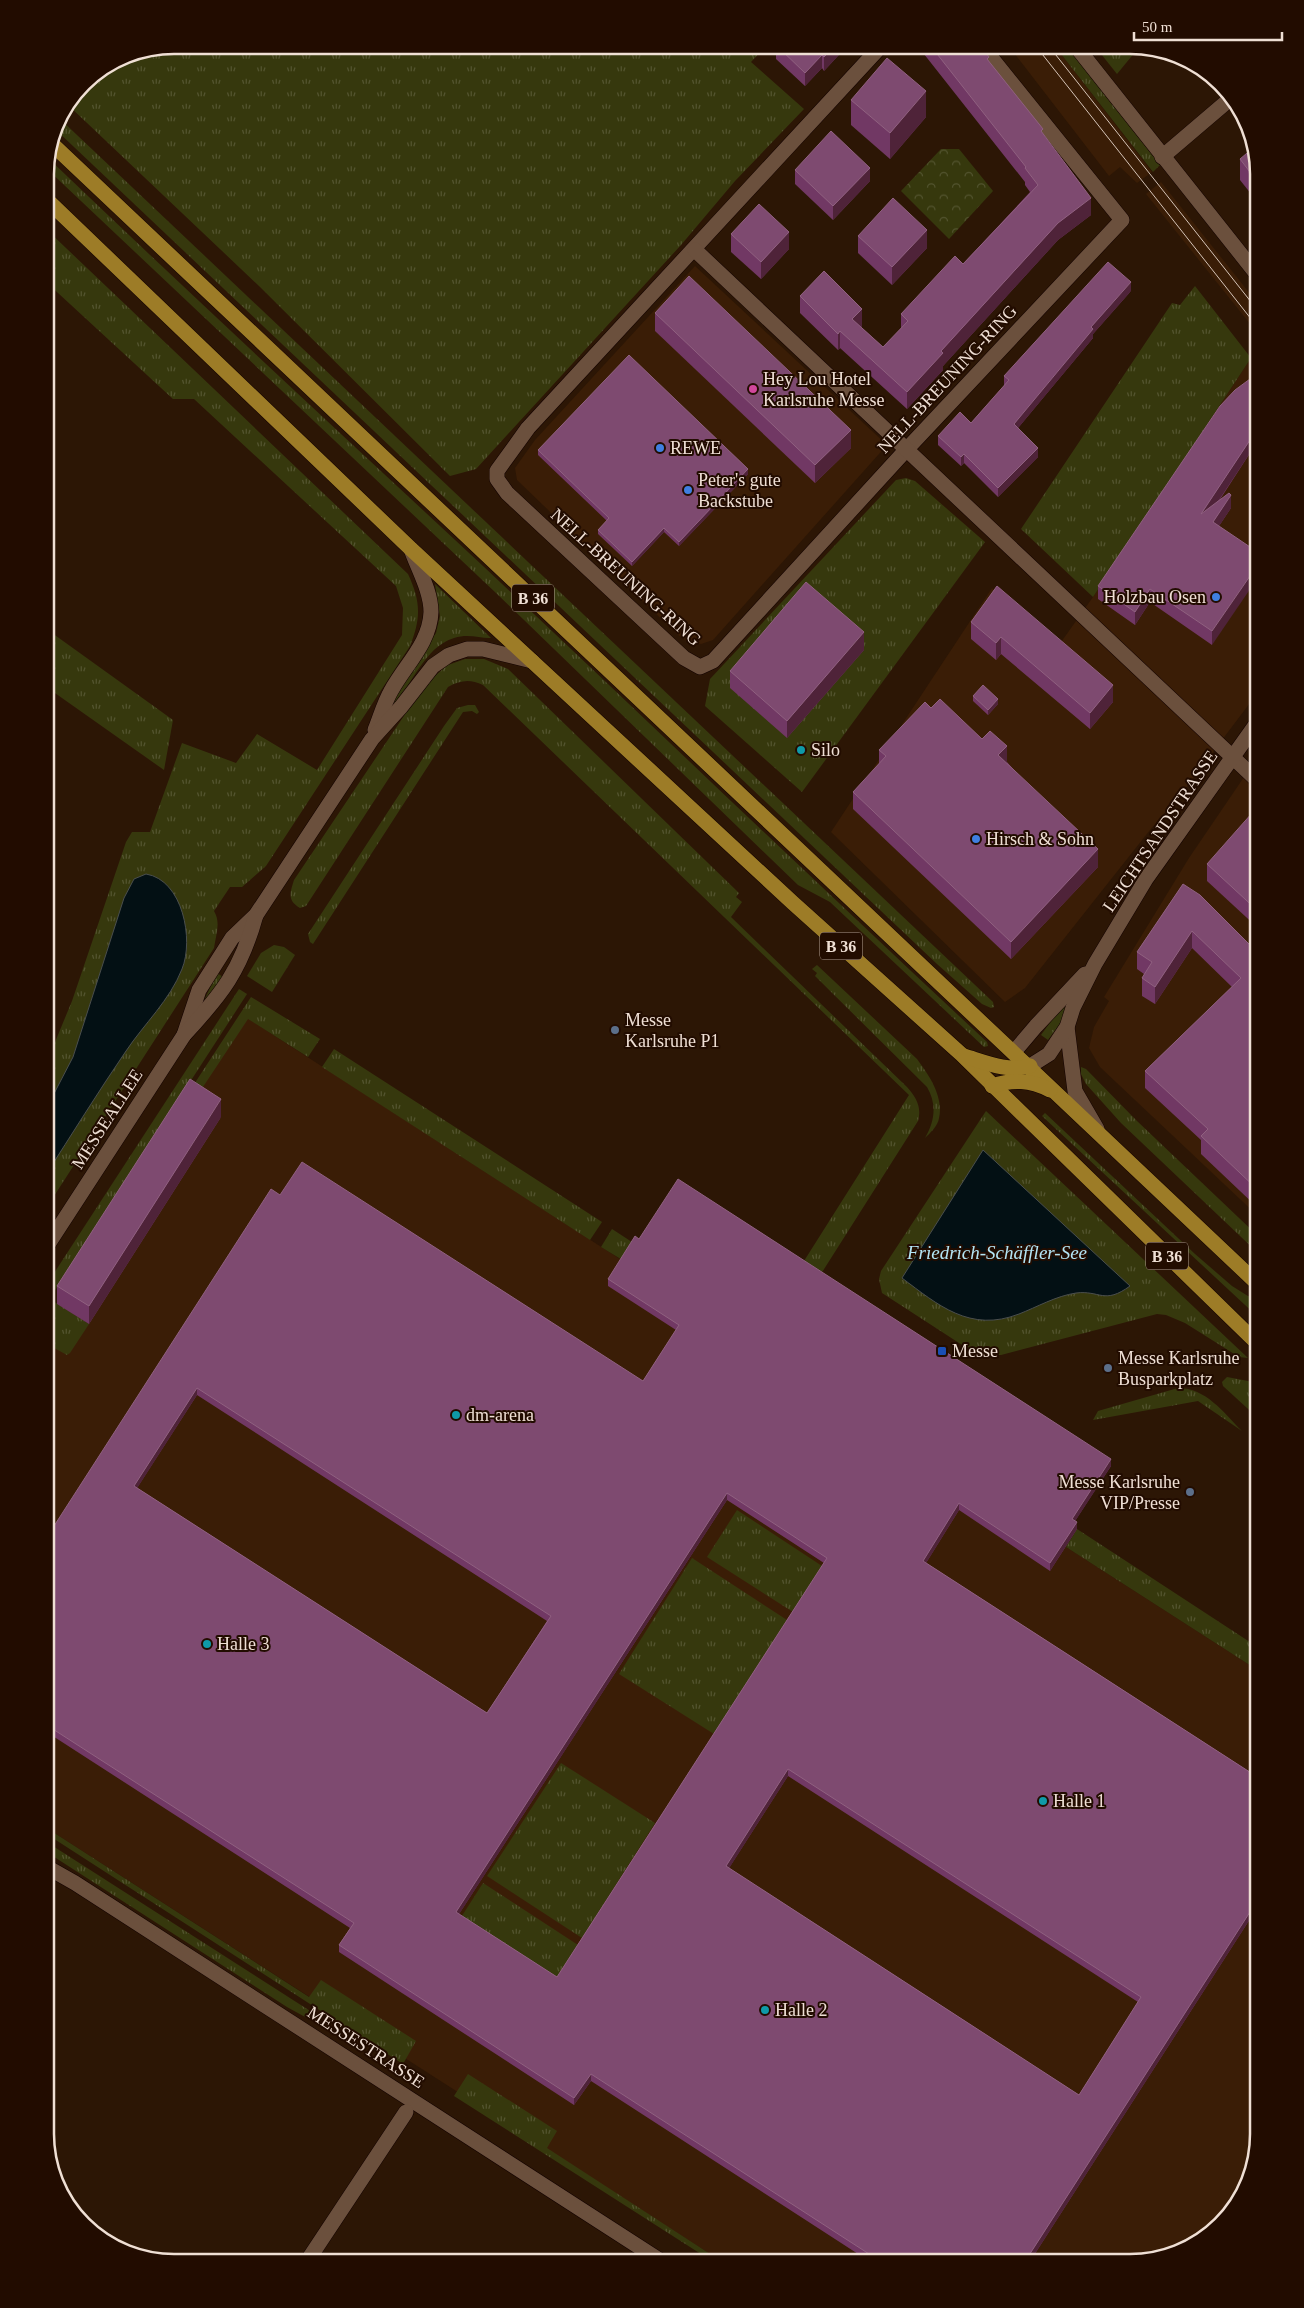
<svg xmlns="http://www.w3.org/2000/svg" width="1304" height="2308" font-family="'Times New Roman',serif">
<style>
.built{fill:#3a1d06}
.grass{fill:url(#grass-tufts)}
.park{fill:url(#park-crowns)}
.water{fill:#031014;stroke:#4a4e4e}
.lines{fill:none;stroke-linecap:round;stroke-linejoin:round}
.minor-casing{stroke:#130200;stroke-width:16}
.major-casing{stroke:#130200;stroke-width:16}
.minor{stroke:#6b503d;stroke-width:15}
.major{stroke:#9d7c27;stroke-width:15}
.tram{stroke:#d5c4b8;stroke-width:1}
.wall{fill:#713864;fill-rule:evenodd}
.shaded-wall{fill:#4f2339}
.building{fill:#7e4a70;stroke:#906180;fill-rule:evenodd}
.hotel-dot{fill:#d1479c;stroke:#220c00;stroke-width:2}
.shop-dot{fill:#3f7fe0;stroke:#220c00;stroke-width:2}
.culture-dot{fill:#0f9aa8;stroke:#220c00;stroke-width:2}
.service-dot{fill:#5c6f8a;stroke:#220c00;stroke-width:2}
.transit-dot{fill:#1a4fb4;stroke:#220c00;stroke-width:2}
.labels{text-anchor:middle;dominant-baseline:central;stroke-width:4;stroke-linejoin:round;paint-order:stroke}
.shield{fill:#220c00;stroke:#b2a094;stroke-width:1}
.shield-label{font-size:16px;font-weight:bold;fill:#efdfd4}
.poi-label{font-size:18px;fill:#efdfd4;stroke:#220c00;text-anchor:start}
.street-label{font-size:18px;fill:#efdfd4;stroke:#220c00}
.water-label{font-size:19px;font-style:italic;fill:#b3e4f4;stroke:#220c00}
.rim{fill:none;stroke:#efdfd4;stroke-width:2.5}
</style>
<defs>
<pattern id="grass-tufts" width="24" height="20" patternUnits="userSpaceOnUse" patternTransform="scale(1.25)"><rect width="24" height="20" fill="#36380d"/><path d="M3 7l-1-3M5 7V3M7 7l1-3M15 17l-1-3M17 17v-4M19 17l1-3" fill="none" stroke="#53542f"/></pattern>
<pattern id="park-crowns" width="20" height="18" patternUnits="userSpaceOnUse" patternTransform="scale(1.25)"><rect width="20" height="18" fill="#36380d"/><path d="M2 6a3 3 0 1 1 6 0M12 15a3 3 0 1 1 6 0" fill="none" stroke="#53542f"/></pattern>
</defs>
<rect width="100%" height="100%" fill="#2c1605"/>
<!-- built -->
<g class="built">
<path d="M1008,45H1054L1152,172L1137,183L1120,167L1109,176Z"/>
<path d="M1161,182L1259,305V335L1146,194Z"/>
<path d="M695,266L887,445L713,640L701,644L689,643L677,634L517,480L515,468L535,440Z"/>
<path d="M1251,358L1259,368V691L1182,793L1150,830L1025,988L1005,1002L831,832L992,588L1059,645L1093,597Z"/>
<path d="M1259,755V1217L1100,1067L1089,1048L1094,1027L1109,1001L1104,997L1189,858Z"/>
<path d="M244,1016L623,1261L1077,1529L1066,1547L1259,1671V2135L1248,2170L1209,2231L1187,2250L1131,2263H724L45,1827V1322L190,1097Z"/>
</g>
<!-- grass -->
<g class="grass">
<path d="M173,45H767L751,62L804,109L735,181L681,245L476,469L450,476L259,286L67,104L83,82L125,55Z"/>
<path d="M1054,45H1065L1160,165L1153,172Z"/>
<path d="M1094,45H1139L1140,46L1117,74Z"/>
<path d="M58,117L993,1002L994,1007L991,1008L982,1004L937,964L55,129Z"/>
<path d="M47,157C191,295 337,430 483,566C651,724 818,885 987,1042L988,1046L984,1047L830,902L798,885L496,593L45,167Z"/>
<path d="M45,228L408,574C421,602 421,618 410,646L266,866L242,887H230L214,911C221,923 216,934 214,948L45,1210V1060L53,1047L72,1001L126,842L132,832H150L182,743L236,763L257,734L317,770L402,635L403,608L396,586L194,399H173L45,281Z"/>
<path d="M1195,286L1251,358L1093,597L1021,529L1172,303L1180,305Z"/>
<path d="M906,478L915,481L985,542L802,792L705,706L710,679L896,480Z"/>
<path d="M435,584L491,638C482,639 469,633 454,638C424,647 412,686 392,706L401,685L436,633L440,616Z"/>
<path d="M45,628L173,720L164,770L45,686Z"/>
<path d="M465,659H484L508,669L739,893L736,897L742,902L731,917L907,1087C916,1097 922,1107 918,1121L819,1277L804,1261L909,1095L483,685C470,679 461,680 448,687L306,906L300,908C287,900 290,893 294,880L426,683L448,665Z"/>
<path d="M468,705H475L479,712L477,714L472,711L463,712L313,944L310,942L308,934L444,726L457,708Z"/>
<path d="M274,945L284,947L295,955L272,992L247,976L261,953Z"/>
<path d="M817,965L917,1059C929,1075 944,1097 939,1118C938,1126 930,1133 925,1138C935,1121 937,1104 927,1087L815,976L817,973L812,969Z"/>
<path d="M217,973L223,977L202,1005Z"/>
<path d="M1080,982L1066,1015L1048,1040L1041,1035Z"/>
<path d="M239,989L247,994L50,1298L45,1300V1287Z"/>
<path d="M251,997L320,1039L308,1057L248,1019L195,1099L187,1095Z"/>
<path d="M334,1049L602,1222L590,1240L322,1067Z"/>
<path d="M1081,1067L1086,1069L1137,1121L1259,1237V1254L1121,1123L1086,1084L1081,1074Z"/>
<path d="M986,1111L1248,1358L1239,1357L1185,1323L1166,1315L1157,1314L1001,1355L976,1354L882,1293L879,1279L881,1271Z"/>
<path d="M1045,1113L1195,1254L1232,1286L1259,1303V1318L1042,1116Z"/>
<path d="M612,1229L635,1244L624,1261L601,1247Z"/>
<path d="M53,1301L89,1324L70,1353L67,1355L45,1343V1314Z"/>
<path d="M1227,1377L1248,1381L1259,1386V1419L1223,1386L1222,1382Z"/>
<path d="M1178,1388C1206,1388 1223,1412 1242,1431L1198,1401L1093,1420L1098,1411Z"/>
<path d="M737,1510L822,1566L793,1612L707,1557Z"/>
<path d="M1077,1529L1259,1648V1671L1066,1547Z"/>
<path d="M692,1558L787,1620L714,1734L619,1674Z"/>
<path d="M561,1763L655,1823L582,1938L487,1876Z"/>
<path d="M45,1827L309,1997L321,1980L416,2041L403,2064L45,1833Z"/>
<path d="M45,1841L318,2016L307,2018L287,2007L45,1851Z"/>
<path d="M483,1883L578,1945L554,1981L460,1919Z"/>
<path d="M468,2074L557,2131L547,2148L724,2263H715L454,2096Z"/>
</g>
<!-- park -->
<path class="park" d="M941,149H959L993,191L949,239L901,191Z"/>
<!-- water -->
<g class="water">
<path d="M146,874C183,880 194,940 182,969C170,1000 144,1024 126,1051C98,1092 72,1134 45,1176V1111L73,1057L124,898L134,879Z"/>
<path d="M983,1150L1130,1286C1104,1305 1100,1290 1076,1293C1056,1296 1037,1307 1019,1314C970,1333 938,1305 902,1278Z"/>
</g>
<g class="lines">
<!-- minor casing -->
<g class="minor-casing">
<g id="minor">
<path d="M882,45L528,428L497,471V479L507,493L684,658L700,667L713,661L906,450L1122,220L981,45"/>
<path d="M1075,45L1259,277"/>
<path d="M1162,157L1230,99"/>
<path d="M695,250L1259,782"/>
<path d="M375,730C380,718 384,703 391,691C405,665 430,643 431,612C431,591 418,569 411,549"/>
<path d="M1067,1027L1075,1091L1097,1129"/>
<path d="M184,1035L199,990L232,938L256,915L372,739L401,707L433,666L449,655L467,649H483L532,661"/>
<path d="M1014,1052L1036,1026L1085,974"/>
<path d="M1030,1066L1049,1054L1067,1027L1073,1008L1095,964L1146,879L1259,720"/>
<path d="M45,1249L184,1035C222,994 241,970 256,915"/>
<path d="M45,1866L75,1883L664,2263"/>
<path d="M306,2263L406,2112"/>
</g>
</g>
<!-- major casing -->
<g class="major-casing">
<g id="major">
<path d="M51,143L1259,1285"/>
<path d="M45,198L411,549L793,903L961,1054L1259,1345"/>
<path d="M964,1056C987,1063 1007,1072 1030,1066"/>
<path d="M992,1086C1013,1079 1030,1080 1050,1090"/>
</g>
</g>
<!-- minor -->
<use href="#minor" class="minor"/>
<!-- major -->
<use href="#major" class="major"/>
<!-- tram -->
<g class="tram">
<path d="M1035,45L1259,329"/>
<path d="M1048,45L1259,312"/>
</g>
</g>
<!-- wall -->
<g class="wall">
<path d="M776,45H848L824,71L822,68L805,86L776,59Z"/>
<path d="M920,45H980L989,62L1043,134L1091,215L1058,240L943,366V370L907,409L840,348L838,350L800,313V296L862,326L861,327L883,347L901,329V314L963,264L1030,192L1025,185V182L920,49Z"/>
<path d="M851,100L926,117L890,159L851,125Z"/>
<path d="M1240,159L1259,173V204L1240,180Z"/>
<path d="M795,170L870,181L833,220L795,184Z"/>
<path d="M731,234L789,249L761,279L731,252Z"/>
<path d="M858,236L927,248L892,285L858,253Z"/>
<path d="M1131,291L1093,334V338L1018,428L1038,457L998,497L964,463L961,466L938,445V436L971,423L1004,386V376Z"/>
<path d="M655,313L851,448L815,483L655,331Z"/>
<path d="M1259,392V445L1252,450L1219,501L1231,508L1219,526L1212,645L1150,602L1135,625L1098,599V586Z"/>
<path d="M538,450L748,474L679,546L664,532L632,566L598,534V530L607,521L538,455Z"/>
<path d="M997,586L1113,702L1090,729L1001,654L996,660L971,639V622Z"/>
<path d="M864,650L787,738L730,688V671Z"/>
<path d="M973,696L998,704L988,715L973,701Z"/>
<path d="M931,708L1007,762L1098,867L1011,959L853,809V792L879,764V750Z"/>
<path d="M1259,818V929L1207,881V864Z"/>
<path d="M1183,884L1259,954V1209L1201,1154V1140L1145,1088V1071L1232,987L1192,948L1155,1004L1142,996V978L1144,974L1137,969V952Z"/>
<path d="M221,1117L89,1324L57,1304V1286Z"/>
<path d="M280,1195L643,1381L676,1330L608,1286V1279L639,1239L1111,1466L1075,1521L1077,1529L1050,1571L959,1510L926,1563L1259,1778V1905L1029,2263H872L591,2081L574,2105L339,1952V1945L350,1928L45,1731V1540ZM197,1395L547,1621L487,1713L137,1488ZM727,1500L824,1563L557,1977L459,1914ZM788,1776L1138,2002L1079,2095L729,1868Z"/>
</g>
<!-- shaded-wall -->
<g class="shaded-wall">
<path d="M835,45H848L824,71V57Z"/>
<path d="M822,55V68L805,86V73Z"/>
<path d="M926,91V117L890,159V133Z"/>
<path d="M870,168V181L833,220V206Z"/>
<path d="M1091,198V215L1058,240L943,366V370L907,409V392L941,351L1058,223Z"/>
<path d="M927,230V248L892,285V267Z"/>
<path d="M789,232V249L761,279V262Z"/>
<path d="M1131,282V291L1093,334V338L1014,433V424L1091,327Z"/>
<path d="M862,309V326L852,336V319Z"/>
<path d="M840,331V348L838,350V334Z"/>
<path d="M851,430V448L815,483V465Z"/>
<path d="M1259,432V445L1252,450L1201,527V514L1252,437Z"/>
<path d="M1038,448V457L998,497V488Z"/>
<path d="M964,454V463L961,466V457Z"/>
<path d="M748,469V474L679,546V542Z"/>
<path d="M1231,495V508L1213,535V522Z"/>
<path d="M664,528V532L632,566V562Z"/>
<path d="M1259,563V576L1212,645V631Z"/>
<path d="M1150,589V602L1135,625V612Z"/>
<path d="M864,632V650L787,738V721Z"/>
<path d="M1001,637V654L996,660V643Z"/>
<path d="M1113,685V702L1090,729V713Z"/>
<path d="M998,699V704L988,715V710Z"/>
<path d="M1007,746V764L998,755Z"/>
<path d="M1098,849V867L1011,959V942Z"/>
<path d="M1192,931V948L1155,1004V987Z"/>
<path d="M221,1099V1117L89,1324V1306Z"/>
<path d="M197,1388V1395L134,1493V1486Z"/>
<path d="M1111,1459V1466L1072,1526V1519Z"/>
<path d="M727,1493V1500L456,1919V1912Z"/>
<path d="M959,1503V1510L923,1568V1561Z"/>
<path d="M1077,1522V1529L1050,1571V1563Z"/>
<path d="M788,1769V1776L726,1873V1866Z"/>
<path d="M1259,1898V1905L1029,2263H1024Z"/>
<path d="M591,2074V2081L574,2105V2098Z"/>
</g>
<!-- building -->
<g class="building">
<path d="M776,45H835L824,57L822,55L805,73Z"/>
<path d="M930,45H980L989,57L987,59L1043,129L1041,131L1091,198L1058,223L941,351L943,353L907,392L840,331L838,334L800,296L824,271L862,309L852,319L883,347L908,321L901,314L955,256L963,264L1038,185L1025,168L1026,167Z"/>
<path d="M887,58L926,91L890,133L851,100Z"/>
<path d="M831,131L870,168L833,206L795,170Z"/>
<path d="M1253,148L1259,173V184L1240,159Z"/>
<path d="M893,198L927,230L892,267L858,236Z"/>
<path d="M759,204L789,232L761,262L731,234Z"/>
<path d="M1108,262L1131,282L1091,327L1093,329L1014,424L1038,448L998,488L964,454L961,457L938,436L960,412L971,423L1009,380L1004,376Z"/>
<path d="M689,276L851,430L815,465L655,313Z"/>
<path d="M629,355L748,469L679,542L664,528L632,562L598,530L609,518L538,450Z"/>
<path d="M1250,379L1259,392V432L1252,437L1201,514L1229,493L1231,495L1213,522L1259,553V563L1212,631L1150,589L1135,612L1098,586L1220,406L1235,390Z"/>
<path d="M806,582L864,632L787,721L730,671Z"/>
<path d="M997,586L1113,685L1090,713L1001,637L996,643L971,622Z"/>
<path d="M983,685L998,699L988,710L973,696Z"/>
<path d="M940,699L982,739L990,731L1007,746L998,755L1098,849L1011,942L853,792L886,756L879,750L925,702L931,708Z"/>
<path d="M1253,812L1259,818V912L1207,864Z"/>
<path d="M1183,884L1200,895L1259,954V1191L1201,1136L1208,1129L1145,1071L1241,978L1192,931L1155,987L1142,978L1152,962L1137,952Z"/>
<path d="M190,1079L221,1099L89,1306L57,1286Z"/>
<path d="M302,1162L643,1381L679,1325L608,1279L635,1236L639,1239L678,1179L1111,1459L1072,1519L1077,1522L1050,1563L959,1503L923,1561L1259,1778V1898L1024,2263H883L591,2074L574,2098L339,1945L354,1923L45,1724V1540L271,1189L280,1195ZM197,1388L551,1616L487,1713L134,1486ZM727,1493L827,1558L557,1977L456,1912ZM788,1769L1141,1997L1079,2095L726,1866Z"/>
</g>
<!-- markers -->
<circle class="hotel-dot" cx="753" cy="389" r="5"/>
<g class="shop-dot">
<circle cx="660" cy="448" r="5"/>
<circle cx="688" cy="490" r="5"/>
<circle cx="1216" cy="597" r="5"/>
<circle cx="976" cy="839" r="5"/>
</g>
<g class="culture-dot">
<circle cx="801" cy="750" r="5"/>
<circle cx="456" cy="1415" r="5"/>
<circle cx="207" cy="1644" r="5"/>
<circle cx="1043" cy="1801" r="5"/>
<circle cx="765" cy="2010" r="5"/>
</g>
<g class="service-dot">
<circle cx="615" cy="1030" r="5"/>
<circle cx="1108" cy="1368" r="5"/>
<circle cx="1190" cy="1492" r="5"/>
</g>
<rect class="transit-dot" x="937" y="1346" width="10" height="10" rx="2.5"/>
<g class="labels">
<!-- shield labels -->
<g class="shield">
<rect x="512" y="584.5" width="42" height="27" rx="4"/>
<rect x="820" y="932.5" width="42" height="27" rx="4"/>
<rect x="1146" y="1242.5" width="42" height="27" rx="4"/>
</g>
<g class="shield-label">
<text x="533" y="598">B 36</text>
<text x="841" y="946">B 36</text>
<text x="1167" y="1256">B 36</text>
</g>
<!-- poi labels -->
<g class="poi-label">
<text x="763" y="379">Hey Lou Hotel<tspan x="763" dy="21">Karlsruhe Messe</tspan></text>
<text x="670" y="448">REWE</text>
<text x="698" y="480">Peter's gute<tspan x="698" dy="21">Backstube</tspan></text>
<text x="1206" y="597" text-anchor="end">Holzbau Osen</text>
<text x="811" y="750">Silo</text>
<text x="986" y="839">Hirsch &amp; Sohn</text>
<text x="625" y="1020">Messe<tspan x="625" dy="21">Karlsruhe P1</tspan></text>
<text x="952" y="1351">Messe</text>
<text x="1118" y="1358">Messe Karlsruhe<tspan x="1118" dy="21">Busparkplatz</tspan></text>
<text x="466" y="1415">dm-arena</text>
<text x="1180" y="1482" text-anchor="end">Messe Karlsruhe<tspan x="1180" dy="21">VIP/Presse</tspan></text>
<text x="217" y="1644">Halle 3</text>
<text x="1053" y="1801">Halle 1</text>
<text x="775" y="2010">Halle 2</text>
</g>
<!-- street labels -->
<g class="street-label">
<text transform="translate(947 379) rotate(-47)">NELL-BREUNING-RING</text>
<text transform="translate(626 577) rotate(42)">NELL-BREUNING-RING</text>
<text transform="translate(1160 831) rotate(-56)">LEICHTSANDSTRASSE</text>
<text transform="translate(107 1119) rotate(-57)">MESSEALLEE</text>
<text transform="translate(366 2047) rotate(33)">MESSESTRASSE</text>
</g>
<!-- water labels -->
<g class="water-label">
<text x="997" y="1252">Friedrich-Schäffler-See</text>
</g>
</g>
<!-- crop -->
<path d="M0 0H1304V2308H0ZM174 54H1130A120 120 0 0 1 1250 174V2134A120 120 0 0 1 1130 2254H174A120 120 0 0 1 54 2134V174A120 120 0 0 1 174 54Z" fill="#220c00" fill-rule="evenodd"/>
<path class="rim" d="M174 54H1130A120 120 0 0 1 1250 174V2134A120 120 0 0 1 1130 2254H174A120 120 0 0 1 54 2134V174A120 120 0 0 1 174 54Z"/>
<!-- scale -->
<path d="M1134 32v8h148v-8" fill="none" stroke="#efdfd4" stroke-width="2.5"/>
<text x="1142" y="32" font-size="15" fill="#efdfd4" stroke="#220c00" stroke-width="4" paint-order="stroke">50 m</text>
</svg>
